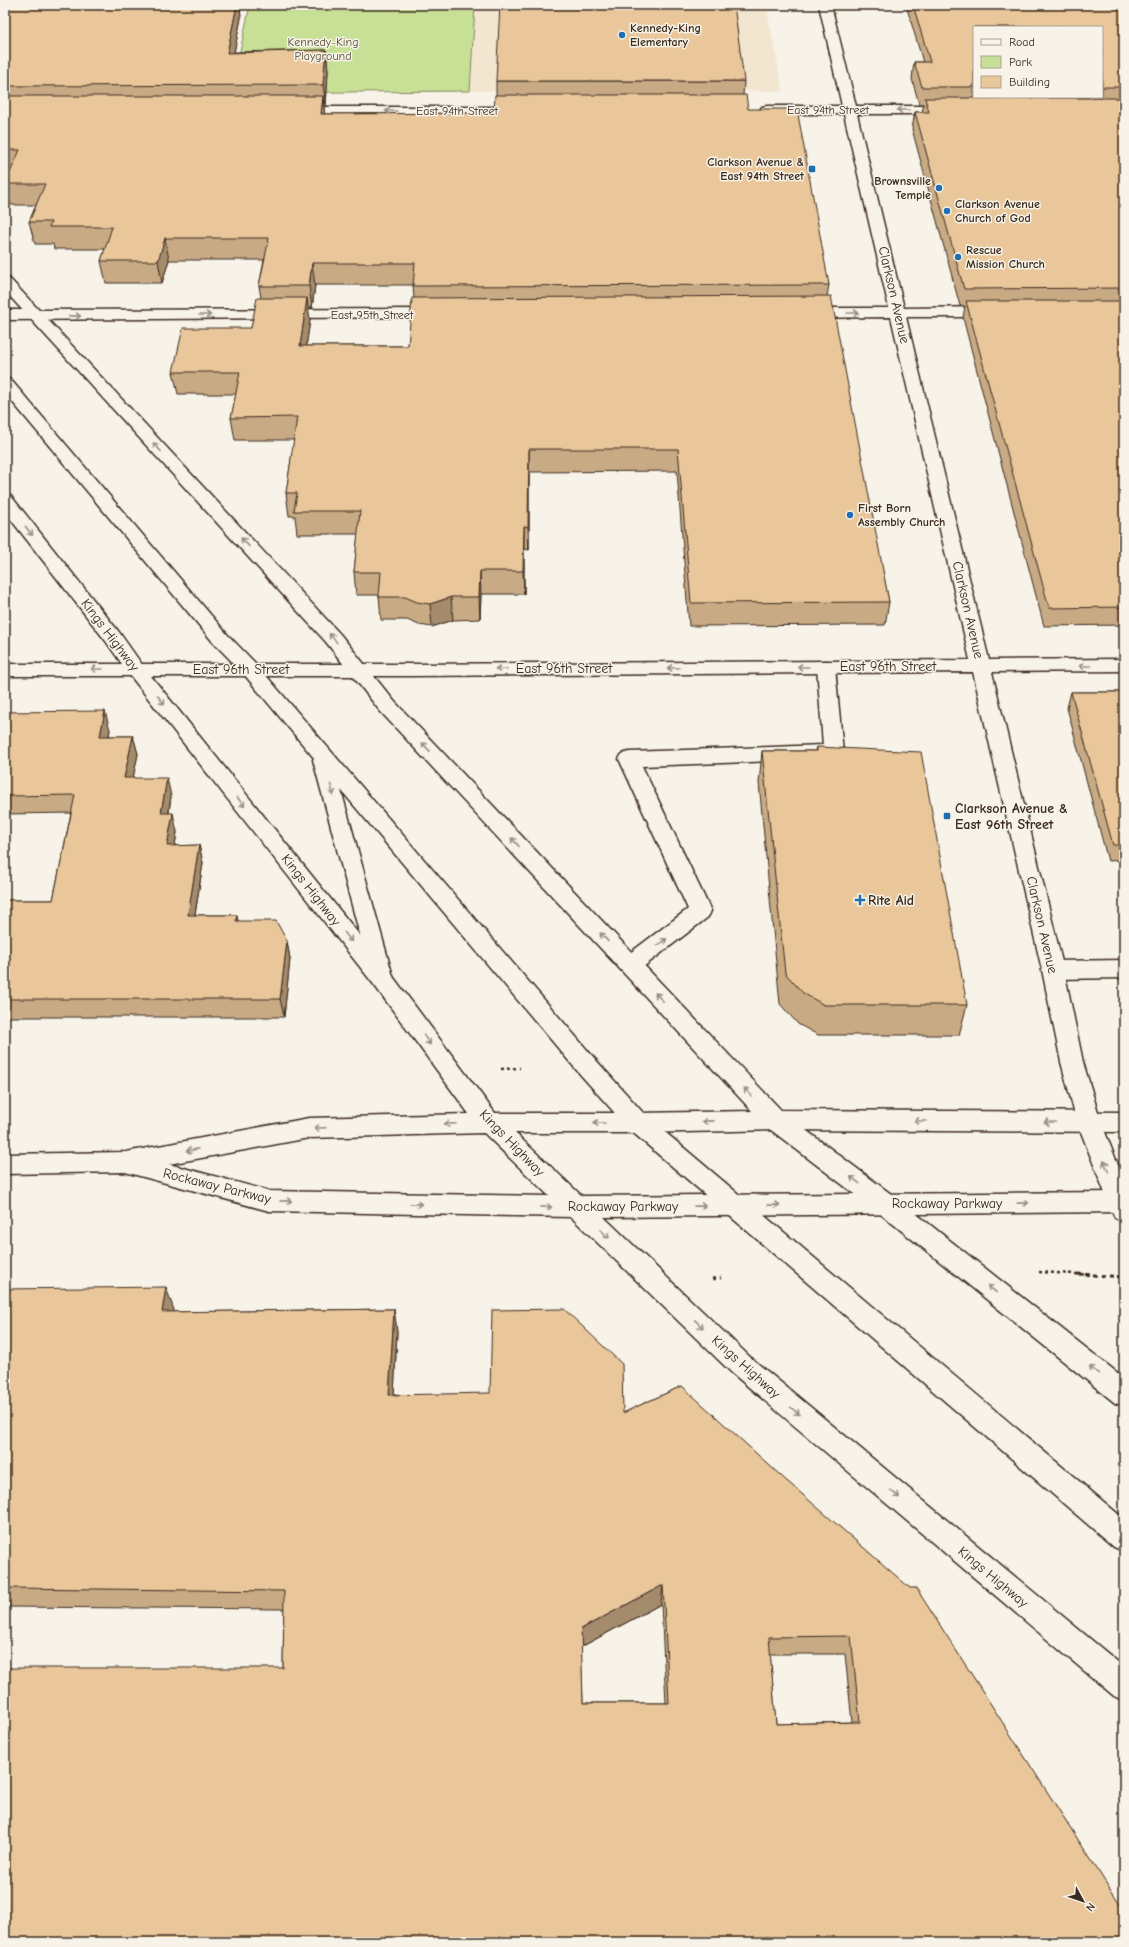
<svg xmlns="http://www.w3.org/2000/svg" width="1129" height="1947" font-family="'Comic Neue',sans-serif">
<style>
.built{fill:#f3e6d1}
.green{fill:#c8e096;stroke:#82855a}
.lines{fill:none;stroke-linecap:round;stroke-linejoin:round}
.lane-casing{stroke:#3b2a1e;stroke-width:3}
.street-casing{stroke:#3b2a1e;stroke-width:3}
.secondary-casing{stroke:#3b2a1e;stroke-width:3}
.primary-casing{stroke:#3b2a1e;stroke-width:3}
.path-far1{stroke:#3b2a1e;stroke-width:2.5;stroke-dasharray:3 3;stroke-linecap:butt}
.path{stroke:#3b2a1e;stroke-width:3;stroke-dasharray:4 4;stroke-linecap:butt}
.lane{fill:#f7f3e8;fill-rule:evenodd}
.street{fill:#f7f3e8;fill-rule:evenodd}
.secondary{fill:#f7f3e8;fill-rule:evenodd}
.primary{fill:#f7f3e8;fill-rule:evenodd}
.wall{fill:#c8ab85;stroke:#3b2a1e;fill-rule:evenodd}
.shaded-wall{fill:#a38b6c;stroke:#3b2a1e}
.building{fill:#e9c79b;stroke:#3b2a1e;fill-rule:evenodd}
.oneway{stroke:#998e83}
.poi-dot{fill:#1f6fb2;stroke:#f7f3e8;stroke-width:1.5}
.labels{text-anchor:middle;dominant-baseline:central;stroke-width:3;stroke-linejoin:round;paint-order:stroke}
.far-poi-label{font-size:12px;font-weight:bold;fill:#3b2a1e;stroke:#f7f3e8;text-anchor:start}
.far-park-label{font-size:12px;fill:#574e36;stroke:#f7f3e8}
.far-street-label{font-size:12px;fill:#3b2a1e;stroke:#f7f3e8}
.street-label{font-size:14px;fill:#3b2a1e;stroke:#f7f3e8}
.poi-label{font-size:14px;font-weight:bold;fill:#3b2a1e;stroke:#f7f3e8;text-anchor:start}
</style>
<rect width="100%" height="100%" fill="#f7f3e8"/>
<filter id="ink" filterUnits="userSpaceOnUse"><feTurbulence type="fractalNoise" baseFrequency=".025" numOctaves="2"/><feDisplacementMap in="SourceGraphic" scale="8" xChannelSelector="R" yChannelSelector="G"/><feConvolveMatrix kernelMatrix="1 2 1 2 8 2 1 2 1" color-interpolation-filters="sRGB"/></filter>
<g filter="url(#ink)">
<!-- built -->
<path class="built" d="M475,5H766L783,91H470Z"/>
<!-- green -->
<path class="green" d="M250,5H475L470,91L231,93Z"/>
<g class="lines">
<!-- lane casing -->
<g class="lane-casing">
<g id="lane">
<path d="M826,661L833,663L835,667L843,752L840,757L833,759L642,766L711,911L708,917L638,971L630,973L622,971L619,965L622,959L688,909L619,759L622,754L629,752L823,745L817,667L819,663Z"/>
<path d="M1124,960V978L1053,979L1045,976L1042,970L1045,964L1053,961Z"/>
</g>
</g>
<!-- street casing -->
<g class="street-casing">
<g id="street">
<path d="M819,5H831L856,106H953L958,107L960,110L958,113L953,114H857L904,308L994,307L999,309L1002,312L999,315L994,317H906L989,660L1124,659V671L992,672L1064,970L1083,1062L1101,1122L1124,1180V1222L1115,1218L1112,1211L1077,1122L1061,1062L1042,970L973,672L412,676H5V664H412L970,660L891,317L804,318L799,316L796,313L799,310L804,308H889L844,114H767L762,113L760,110L762,107L767,106H842Z"/>
<path d="M295,107H525L530,108L532,111L530,114L525,115L290,114L288,111L290,108Z"/>
<path d="M440,309L445,311L448,314L445,317L5,320V310Z"/>
<path d="M775,1110L783,1113L895,1197L1124,1378V1406L1115,1403L877,1211L767,1127L763,1120L767,1113Z"/>
</g>
</g>
<!-- secondary casing -->
<g class="secondary-casing">
<path id="secondary" d="M5,277L10,279L340,634L394,701L781,1110L1124,1112V1132L775,1130L638,1133H515L582,1196L1124,1192V1212L604,1217L750,1357L1124,1667V1701L1114,1696L732,1373L571,1217L269,1211L125,1172L5,1174V1154L126,1152L309,1118L469,1114L375,986L129,674L105,640L5,512V495L11,496L119,632L143,666L391,974L495,1113H638L752,1111L380,711L326,642L5,291ZM484,1133L549,1196L269,1191L169,1164L309,1138Z"/>
</g>
<!-- primary casing -->
<g class="primary-casing">
<path id="primary" d="M5,378L11,380L227,634L257,665L595,1059L646,1116L1124,1519V1551L1114,1547L630,1130L579,1073L341,790L394,980L391,986L383,989L375,986L372,980L313,760L314,758L243,673L213,642L5,393Z"/>
</g>
<!-- path-far1 -->
<g class="path-far1">
<path d="M501,1069L520,1068"/>
<path d="M1039,1272L1094,1275"/>
</g>
<!-- path -->
<g class="path">
<path d="M1077,1274L1124,1277"/>
<path d="M712,1279L721,1278"/>
</g>
<!-- lane -->
<use href="#lane" class="lane"/>
<!-- street -->
<use href="#street" class="street"/>
<!-- secondary -->
<use href="#secondary" class="secondary"/>
<!-- primary -->
<use href="#primary" class="primary"/>
</g>
<!-- wall -->
<g class="wall">
<path d="M5,5H240L241,18L234,52L326,50L328,71L326,106H324V114L494,113L496,95V81H744L743,95L748,109L829,285L827,296L889,602L885,625L689,626L677,471L529,472V550L524,549V594H481L480,619L453,620L432,627L419,625L407,620H381L379,595H356L354,572L358,534H297L295,516H289L286,493L294,440H235L231,418L236,394H178L173,372L251,328L261,298L259,286L264,260H169L162,283H106L101,261L105,249H54L53,244H35L29,222L36,205H11L5,184L11,171H5ZM315,285H413L414,298L408,346H306L310,320L308,308H312Z"/>
<path d="M906,5H1124V625L1044,626L963,318L965,306H960L912,129L915,112H922L924,104H919L912,79L914,62H923ZM974,27H1102V97H974Z"/>
<path d="M1071,692H1124V860L1108,861L1067,708Z"/>
<path d="M5,712L110,730L109,736H133L138,754L133,778L171,796L169,813L177,832L175,846L199,845L203,863L195,915H237L238,921L287,941L290,959L284,1017H5V900H53L71,813L5,814Z"/>
<path d="M817,747L967,1005L959,1035H818L798,1024L780,1004L759,783L762,751H816Z"/>
<path d="M5,1289L174,1310L173,1312L394,1309L397,1332L394,1394L623,1413L682,1386L1124,1911L283,1668L284,1609L5,1607ZM661,1604L666,1703H583L581,1647ZM770,1654H845L852,1722L776,1724Z"/>
</g>
<!-- shaded-wall -->
<g class="shaded-wall">
<path d="M237,5H240L241,18L230,73L227,53Z"/>
<path d="M326,50L328,71L326,106L323,85Z"/>
<path d="M323,96L325,117L321,114Z"/>
<path d="M165,238L169,260L162,283L158,261Z"/>
<path d="M312,263L315,285L312,308L309,286Z"/>
<path d="M307,298L310,320L303,369L300,346Z"/>
<path d="M529,449V550L528,527Z"/>
<path d="M524,526V594L523,571Z"/>
<path d="M480,571L481,594L480,619L479,597Z"/>
<path d="M451,597L453,620L432,627L430,604Z"/>
<path d="M105,711L110,730L105,754L100,736Z"/>
<path d="M133,736L138,754L129,797L124,778Z"/>
<path d="M167,778L171,796L166,832L161,813Z"/>
<path d="M173,813L177,832L172,864L167,846Z"/>
<path d="M199,845L203,863L192,933L188,915Z"/>
<path d="M287,941L290,959L284,1017L280,999Z"/>
<path d="M166,1287L174,1310L170,1334L162,1312Z"/>
<path d="M394,1309L397,1332L393,1416L389,1395Z"/>
<path d="M663,1585L661,1604L581,1647V1629Z"/>
</g>
<!-- building -->
<g class="building">
<path d="M5,5H237L227,53L326,50L323,85L5,86Z"/>
<path d="M500,5H734L744,81H496Z"/>
<path d="M913,5H1124V87H1102V27H974V87H922L914,62H930Z"/>
<path d="M495,95H746L748,109H797L829,285L413,286L415,263H312L309,286H259L269,238H165L158,261H101L112,227H49L51,222H29L45,184H5L20,150H5V96H323L321,114L494,113Z"/>
<path d="M925,98H1124V288L964,289L915,112H929Z"/>
<path d="M831,296L889,602L691,603L678,449H529L528,527L524,526L523,571H480L479,597H451L430,604L417,602L405,597H379L381,572H354L360,511H294L297,493H286L297,417L231,418L240,372H173L183,328H251L257,298H307L300,346H408L412,298Z"/>
<path d="M966,301H1124V607L1049,608Z"/>
<path d="M1071,692H1124V845H1113Z"/>
<path d="M105,711L100,736H133L124,778H167L161,813H173L167,846L199,845L188,915H237L236,921H276L287,941L280,999H5V900H53L75,795L5,796V712Z"/>
<path d="M817,747L921,752L967,1005H824L803,993L785,973L762,751H817Z"/>
<path d="M166,1287L162,1312L394,1309L389,1395L490,1393L492,1310L564,1309L622,1364L623,1413L682,1386L780,1475L910,1588H916L1124,1911V1942H5V1668H283L284,1591L5,1588V1289ZM663,1585L669,1703H583L581,1629ZM851,1636L860,1722L776,1724L769,1637Z"/>
</g>
<!-- one-way arrows -->
<defs><path id="oneway-shaft" d="M-6 0H5M1.5-3L5.5 0L1.5 3" fill="none" stroke-width="1.6" stroke-linecap="round" stroke-linejoin="round"/></defs>
<g class="oneway">
<use href="#oneway-shaft" transform="translate(903 110) rotate(180)"/>
<use href="#oneway-shaft" transform="translate(391 111) rotate(180)"/>
<use href="#oneway-shaft" transform="translate(853 313)"/>
<use href="#oneway-shaft" transform="translate(205 315)"/>
<use href="#oneway-shaft" transform="translate(75 316) rotate(1)"/>
<use href="#oneway-shaft" transform="translate(157 447) rotate(-133)"/>
<use href="#oneway-shaft" transform="translate(29 531) rotate(52)"/>
<use href="#oneway-shaft" transform="translate(245 542) rotate(-133)"/>
<use href="#oneway-shaft" transform="translate(333 638) rotate(-130)"/>
<use href="#oneway-shaft" transform="translate(1085 666) rotate(180)"/>
<use href="#oneway-shaft" transform="translate(803 667) rotate(180)"/>
<use href="#oneway-shaft" transform="translate(673 668) rotate(180)"/>
<use href="#oneway-shaft" transform="translate(97 669) rotate(-180)"/>
<use href="#oneway-shaft" transform="translate(501 669) rotate(180)"/>
<use href="#oneway-shaft" transform="translate(161 700) rotate(51)"/>
<use href="#oneway-shaft" transform="translate(426 747) rotate(-133)"/>
<use href="#oneway-shaft" transform="translate(332 790) rotate(75)"/>
<use href="#oneway-shaft" transform="translate(241 802) rotate(52)"/>
<use href="#oneway-shaft" transform="translate(515 842) rotate(-133)"/>
<use href="#oneway-shaft" transform="translate(348 937) rotate(52)"/>
<use href="#oneway-shaft" transform="translate(604 937) rotate(-133)"/>
<use href="#oneway-shaft" transform="translate(662 942) rotate(-37)"/>
<use href="#oneway-shaft" transform="translate(659 997) rotate(-133)"/>
<use href="#oneway-shaft" transform="translate(427 1040) rotate(54)"/>
<use href="#oneway-shaft" transform="translate(748 1092) rotate(-133)"/>
<use href="#oneway-shaft" transform="translate(708 1121) rotate(179)"/>
<use href="#oneway-shaft" transform="translate(920 1121) rotate(-180)"/>
<use href="#oneway-shaft" transform="translate(1050 1122) rotate(-180)"/>
<use href="#oneway-shaft" transform="translate(599 1123) rotate(-180)"/>
<use href="#oneway-shaft" transform="translate(450 1124) rotate(178)"/>
<use href="#oneway-shaft" transform="translate(320 1128) rotate(178)"/>
<use href="#oneway-shaft" transform="translate(192 1150) rotate(169)"/>
<use href="#oneway-shaft" transform="translate(1106 1166) rotate(-112)"/>
<use href="#oneway-shaft" transform="translate(855 1180) rotate(-143)"/>
<use href="#oneway-shaft" transform="translate(286 1201) rotate(1)"/>
<use href="#oneway-shaft" transform="translate(1023 1203) rotate(-1)"/>
<use href="#oneway-shaft" transform="translate(416 1204) rotate(1)"/>
<use href="#oneway-shaft" transform="translate(774 1205) rotate(-1)"/>
<use href="#oneway-shaft" transform="translate(700 1206) rotate(-1)"/>
<use href="#oneway-shaft" transform="translate(546 1207) rotate(1)"/>
<use href="#oneway-shaft" transform="translate(605 1234) rotate(44)"/>
<use href="#oneway-shaft" transform="translate(992 1289) rotate(-141)"/>
<use href="#oneway-shaft" transform="translate(699 1324) rotate(44)"/>
<use href="#oneway-shaft" transform="translate(1094 1370) rotate(-141)"/>
<use href="#oneway-shaft" transform="translate(795 1411) rotate(40)"/>
<use href="#oneway-shaft" transform="translate(895 1494) rotate(40)"/>
</g>
</g>
<!-- markers -->
<g class="poi-dot">
<circle cx="622" cy="35" r="4"/>
<rect x="808" y="165" width="8" height="8" rx="2"/>
<circle cx="939" cy="188" r="4"/>
<circle cx="947" cy="211" r="4"/>
<circle cx="958" cy="257" r="4"/>
<circle cx="850" cy="515" r="4"/>
<rect x="943" y="812" width="8" height="8" rx="2"/>
<path d="M858 894h4v4h4v4h-4v4h-4v-4h-4v-4h4z"/>
</g>
<g class="labels">
<!-- far-poi labels -->
<g class="far-poi-label">
<text x="630" y="28">Kennedy-King<tspan x="630" dy="14">Elementary</tspan></text>
<text x="804" y="162" text-anchor="end">Clarkson Avenue &amp;<tspan x="804" dy="14">East 94th Street</tspan></text>
<text x="931" y="181" text-anchor="end">Brownsville<tspan x="931" dy="14">Temple</tspan></text>
<text x="955" y="204">Clarkson Avenue<tspan x="955" dy="14">Church of God</tspan></text>
<text x="966" y="250">Rescue<tspan x="966" dy="14">Mission Church</tspan></text>
<text x="858" y="508">First Born<tspan x="858" dy="14">Assembly Church</tspan></text>
</g>
<!-- far-park labels -->
<g class="far-park-label">
<text x="323" y="42">Kennedy-King<tspan x="323" dy="14">Playground</tspan></text>
</g>
<!-- far-street labels -->
<g class="far-street-label">
<text x="828" y="110">East 94th Street</text>
<text x="457" y="111">East 94th Street</text>
<text x="372" y="315">East 95th Street</text>
</g>
<!-- street labels -->
<g class="street-label">
<text transform="translate(894 295) rotate(77)">Clarkson Avenue</text>
<text transform="translate(968 610) rotate(77)">Clarkson Avenue</text>
<text transform="translate(110 635) rotate(53)">Kings Highway</text>
<text x="888" y="666">East 96th Street</text>
<text x="564" y="668">East 96th Street</text>
<text x="241" y="669">East 96th Street</text>
<text transform="translate(311 890) rotate(52)">Kings Highway</text>
<text transform="translate(1042 925) rotate(77)">Clarkson Avenue</text>
<text transform="translate(512 1143) rotate(46)">Kings Highway</text>
<text transform="translate(217 1186) rotate(14)">Rockaway Parkway</text>
<text x="947" y="1203">Rockaway Parkway</text>
<text x="623" y="1206">Rockaway Parkway</text>
<text transform="translate(746 1367) rotate(42)">Kings Highway</text>
<text transform="translate(993 1577) rotate(40)">Kings Highway</text>
</g>
<!-- poi labels -->
<g class="poi-label">
<text x="955" y="808">Clarkson Avenue &amp;<tspan x="955" dy="16">East 96th Street</tspan></text>
<text x="868" y="900">Rite Aid</text>
</g>
</g>
<!-- margin -->
<rect width="1129" height="1947" fill="none" stroke="#f7f3e8" stroke-width="20"/>
<rect x="10" y="10" width="1109" height="1927" fill="none" stroke="#3b2a1e" stroke-width="1.5" filter="url(#ink)"/>
<!-- legend -->
<rect x="973" y="26" width="130" height="72" fill="#f7f3e8" stroke="#aca397"/>
<rect x="981" y="39" width="20" height="6" fill="#f7f3e8" stroke="#aca397"/>
<text x="1009" y="46" font-size="12" fill="#3b2a1e">Road</text>
<rect x="981" y="56" width="20" height="12" fill="#c8e096" stroke="#aca397"/>
<text x="1009" y="66" font-size="12" fill="#3b2a1e">Park</text>
<rect x="981" y="76" width="20" height="12" fill="#e9c79b" stroke="#aca397"/>
<text x="1009" y="86" font-size="12" fill="#3b2a1e">Building</text>
<!-- north arrow -->
<g transform="translate(1083 1901) rotate(130)" stroke="#f7f3e8" stroke-width="3" paint-order="stroke">
<path d="M0-3L7 15L0 10L-7 15Z" fill="#3b2a1e"/>
<text y="-6" font-size="11" font-weight="bold" text-anchor="middle" fill="#3b2a1e">N</text>
</g>
</svg>
